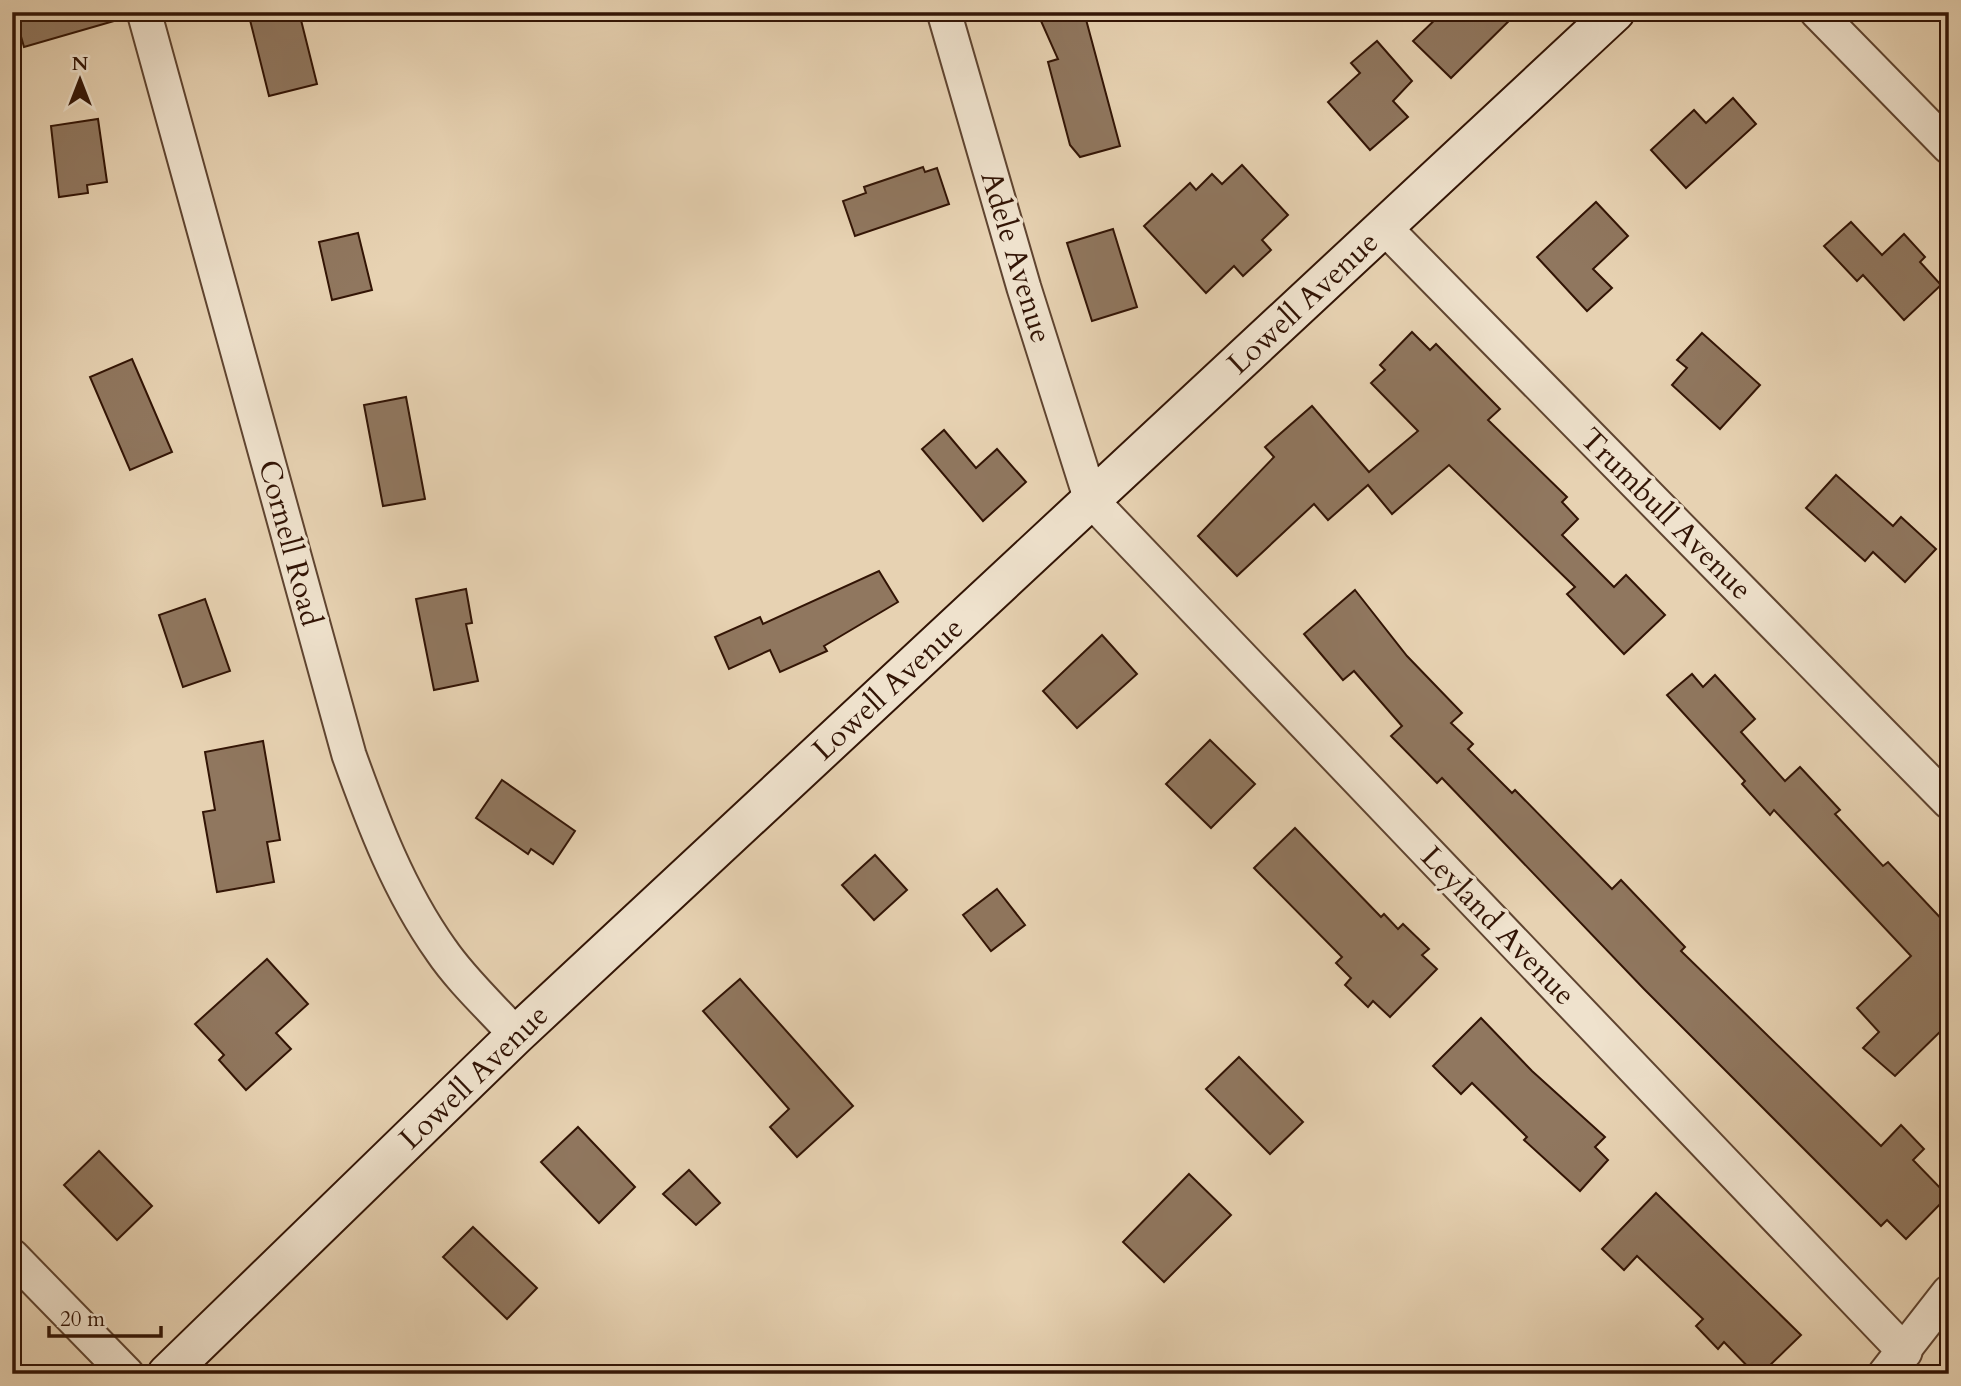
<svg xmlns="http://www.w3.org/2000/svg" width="1961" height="1386" font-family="Cardo,serif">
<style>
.building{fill:#90775f;stroke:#321405;stroke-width:2}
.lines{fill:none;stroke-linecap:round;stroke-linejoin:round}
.street-casing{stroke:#5f4430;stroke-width:37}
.secondary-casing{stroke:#321405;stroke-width:42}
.street{stroke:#efe2cd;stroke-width:33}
.secondary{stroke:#efe2cd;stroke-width:38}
.labels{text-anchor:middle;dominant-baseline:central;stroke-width:7;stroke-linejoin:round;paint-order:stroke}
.street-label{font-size:30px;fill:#321405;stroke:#efe2cd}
</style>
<rect width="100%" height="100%" fill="#e7d2b2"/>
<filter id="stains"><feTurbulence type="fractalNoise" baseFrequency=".00286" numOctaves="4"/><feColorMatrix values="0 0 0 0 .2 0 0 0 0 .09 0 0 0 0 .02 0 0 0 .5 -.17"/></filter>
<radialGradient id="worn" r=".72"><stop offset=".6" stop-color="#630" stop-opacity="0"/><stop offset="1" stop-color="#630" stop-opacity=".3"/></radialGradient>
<!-- building -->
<g class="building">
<path d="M14,12H113L114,21L24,47Z"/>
<path d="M248,12H299L317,84L269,96Z"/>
<path d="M1037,12H1084L1120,146L1080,157L1070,145L1048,62L1058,59Z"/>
<path d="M1443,12H1518L1451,78L1413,41Z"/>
<path d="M1377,41L1412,81L1393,101L1408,117L1370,150L1328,102L1360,73L1351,63Z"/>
<path d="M1733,98L1756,124L1686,188L1651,150L1694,110L1706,123Z"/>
<path d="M98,119L107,182L87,185L88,193L59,197L51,126Z"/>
<path d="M1242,165L1288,215L1262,240L1271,250L1243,276L1234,266L1206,293L1144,226L1190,183L1196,190L1212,174L1222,184Z"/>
<path d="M923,167L925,172L937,168L949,204L855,236L843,201L866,193L864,187Z"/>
<path d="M1596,202L1628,236L1593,269L1612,288L1587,311L1537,257Z"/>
<path d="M1851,222L1882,255L1904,234L1925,257L1920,262L1941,285L1904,320L1863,275L1857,281L1824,246Z"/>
<path d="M1113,229L1137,307L1092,321L1067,243Z"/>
<path d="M358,233L372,290L332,300L319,242Z"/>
<path d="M1412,332L1430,350L1436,344L1500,409L1488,420L1567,497L1562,502L1578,519L1562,535L1614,587L1626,575L1665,615L1624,654L1567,594L1575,587L1449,465L1392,514L1368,485L1328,520L1314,504L1237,576L1198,536L1274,457L1265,447L1312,406L1369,472L1418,431L1371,383L1385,370L1380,365Z"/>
<path d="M1702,333L1760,385L1720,429L1672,385L1687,368L1677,360Z"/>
<path d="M132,359L172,452L130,470L90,377Z"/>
<path d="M406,397L425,499L383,506L364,405Z"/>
<path d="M944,430L976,468L997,449L1026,482L983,521L922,449Z"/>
<path d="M1836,475L1893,526L1901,517L1936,549L1905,582L1873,552L1865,561L1806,508Z"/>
<path d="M879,571L898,602L824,646L827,651L780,672L770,650L729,669L715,637L760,617L763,624Z"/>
<path d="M466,589L472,623L466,624L478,681L434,690L416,599Z"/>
<path d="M1355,590L1407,656L1462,713L1451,723L1473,744L1468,749L1512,793L1515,790L1612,889L1621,880L1685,947L1681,951L1881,1146L1901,1125L1924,1149L1913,1160L1948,1196L1906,1239L1887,1220L1881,1226L1644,989L1442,778L1437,783L1391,736L1402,726L1354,671L1343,680L1304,634Z"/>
<path d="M205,599L230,671L183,687L159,615Z"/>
<path d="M1102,635L1137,674L1077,728L1043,691Z"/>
<path d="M1692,674L1703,687L1715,675L1755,719L1741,732L1785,781L1800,767L1840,810L1835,814L1883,866L1888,862L1949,927V1023L1895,1076L1863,1048L1879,1032L1857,1008L1911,956L1774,810L1770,815L1742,784L1745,781L1667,695Z"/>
<path d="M1210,740L1255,784L1211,828L1166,784Z"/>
<path d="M263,741L280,840L267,842L274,882L217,892L203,812L215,810L205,752Z"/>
<path d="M502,780L575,831L553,864L531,849L528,854L476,818Z"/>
<path d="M1295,828L1381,917L1384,914L1398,929L1403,924L1429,949L1422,955L1437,969L1390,1017L1373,1001L1368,1007L1345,985L1351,978L1336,963L1342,957L1254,868Z"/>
<path d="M875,855L907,890L874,920L842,885Z"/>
<path d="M997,889L1025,925L991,951L963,915Z"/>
<path d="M267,959L308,1004L276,1033L291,1049L246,1090L219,1060L224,1055L195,1024Z"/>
<path d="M740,979L853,1106L797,1157L770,1127L789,1109L703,1011Z"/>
<path d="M1481,1018L1532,1071L1605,1137L1595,1147L1608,1160L1580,1191L1524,1140L1527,1137L1472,1083L1461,1094L1433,1066Z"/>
<path d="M1239,1057L1303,1122L1270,1154L1206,1089Z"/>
<path d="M578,1127L635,1187L599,1223L541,1162Z"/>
<path d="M99,1151L152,1206L117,1240L64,1185Z"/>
<path d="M689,1170L720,1203L696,1225L663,1194Z"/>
<path d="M1189,1174L1231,1215L1164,1282L1123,1242Z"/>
<path d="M1656,1193L1801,1335L1761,1374H1755L1724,1342L1718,1349L1696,1326L1703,1319L1637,1256L1624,1270L1602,1249Z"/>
<path d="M473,1227L537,1288L507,1319L443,1257Z"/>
</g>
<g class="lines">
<!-- street casing -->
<g class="street-casing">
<g id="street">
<path d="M144,12L349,755C373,822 399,891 441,950C462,981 492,1008 516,1035"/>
<path d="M944,12L1024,288L1091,500L1905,1352"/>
<path d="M1817,12L1949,147"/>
<path d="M1384,227L1949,802"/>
<path d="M12,1256L127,1374"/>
<path d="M1885,1374L1949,1292"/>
</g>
</g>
<!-- secondary casing -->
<g class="secondary-casing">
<path id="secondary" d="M167,1374L516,1035L1615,12"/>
</g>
<!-- street -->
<use href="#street" class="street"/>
<!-- secondary -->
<use href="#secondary" class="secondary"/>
</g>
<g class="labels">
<!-- street labels -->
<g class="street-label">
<text transform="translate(1016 257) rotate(73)">Adele Avenue</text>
<text transform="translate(1303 303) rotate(-43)">Lowell Avenue</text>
<text transform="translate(1666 514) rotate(45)">Trumbull Avenue</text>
<text transform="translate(290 543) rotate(75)">Cornell Road</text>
<text transform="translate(888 689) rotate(-43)">Lowell Avenue</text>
<text transform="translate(1498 926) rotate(46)">Leyland Avenue</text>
<text transform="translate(474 1077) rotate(-44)">Lowell Avenue</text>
</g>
</g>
<!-- margin -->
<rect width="1961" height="1386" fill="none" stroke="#e7d2b2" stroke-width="42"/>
<rect x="14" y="14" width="1933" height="1358" fill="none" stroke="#321405" stroke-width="3.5"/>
<rect x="21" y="21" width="1919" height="1344" fill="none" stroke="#321405" stroke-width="2"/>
<!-- north arrow -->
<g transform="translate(80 80)" stroke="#efe2cd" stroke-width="5" paint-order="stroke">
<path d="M0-5L12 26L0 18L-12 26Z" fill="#321405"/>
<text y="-10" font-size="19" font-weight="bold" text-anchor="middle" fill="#321405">N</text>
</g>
<!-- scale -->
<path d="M49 1326v10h112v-10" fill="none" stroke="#321405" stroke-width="3.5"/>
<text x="60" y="1326" font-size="21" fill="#321405" stroke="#efe2cd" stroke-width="5" paint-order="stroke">20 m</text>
<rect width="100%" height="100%" filter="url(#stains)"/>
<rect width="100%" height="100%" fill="url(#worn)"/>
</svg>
